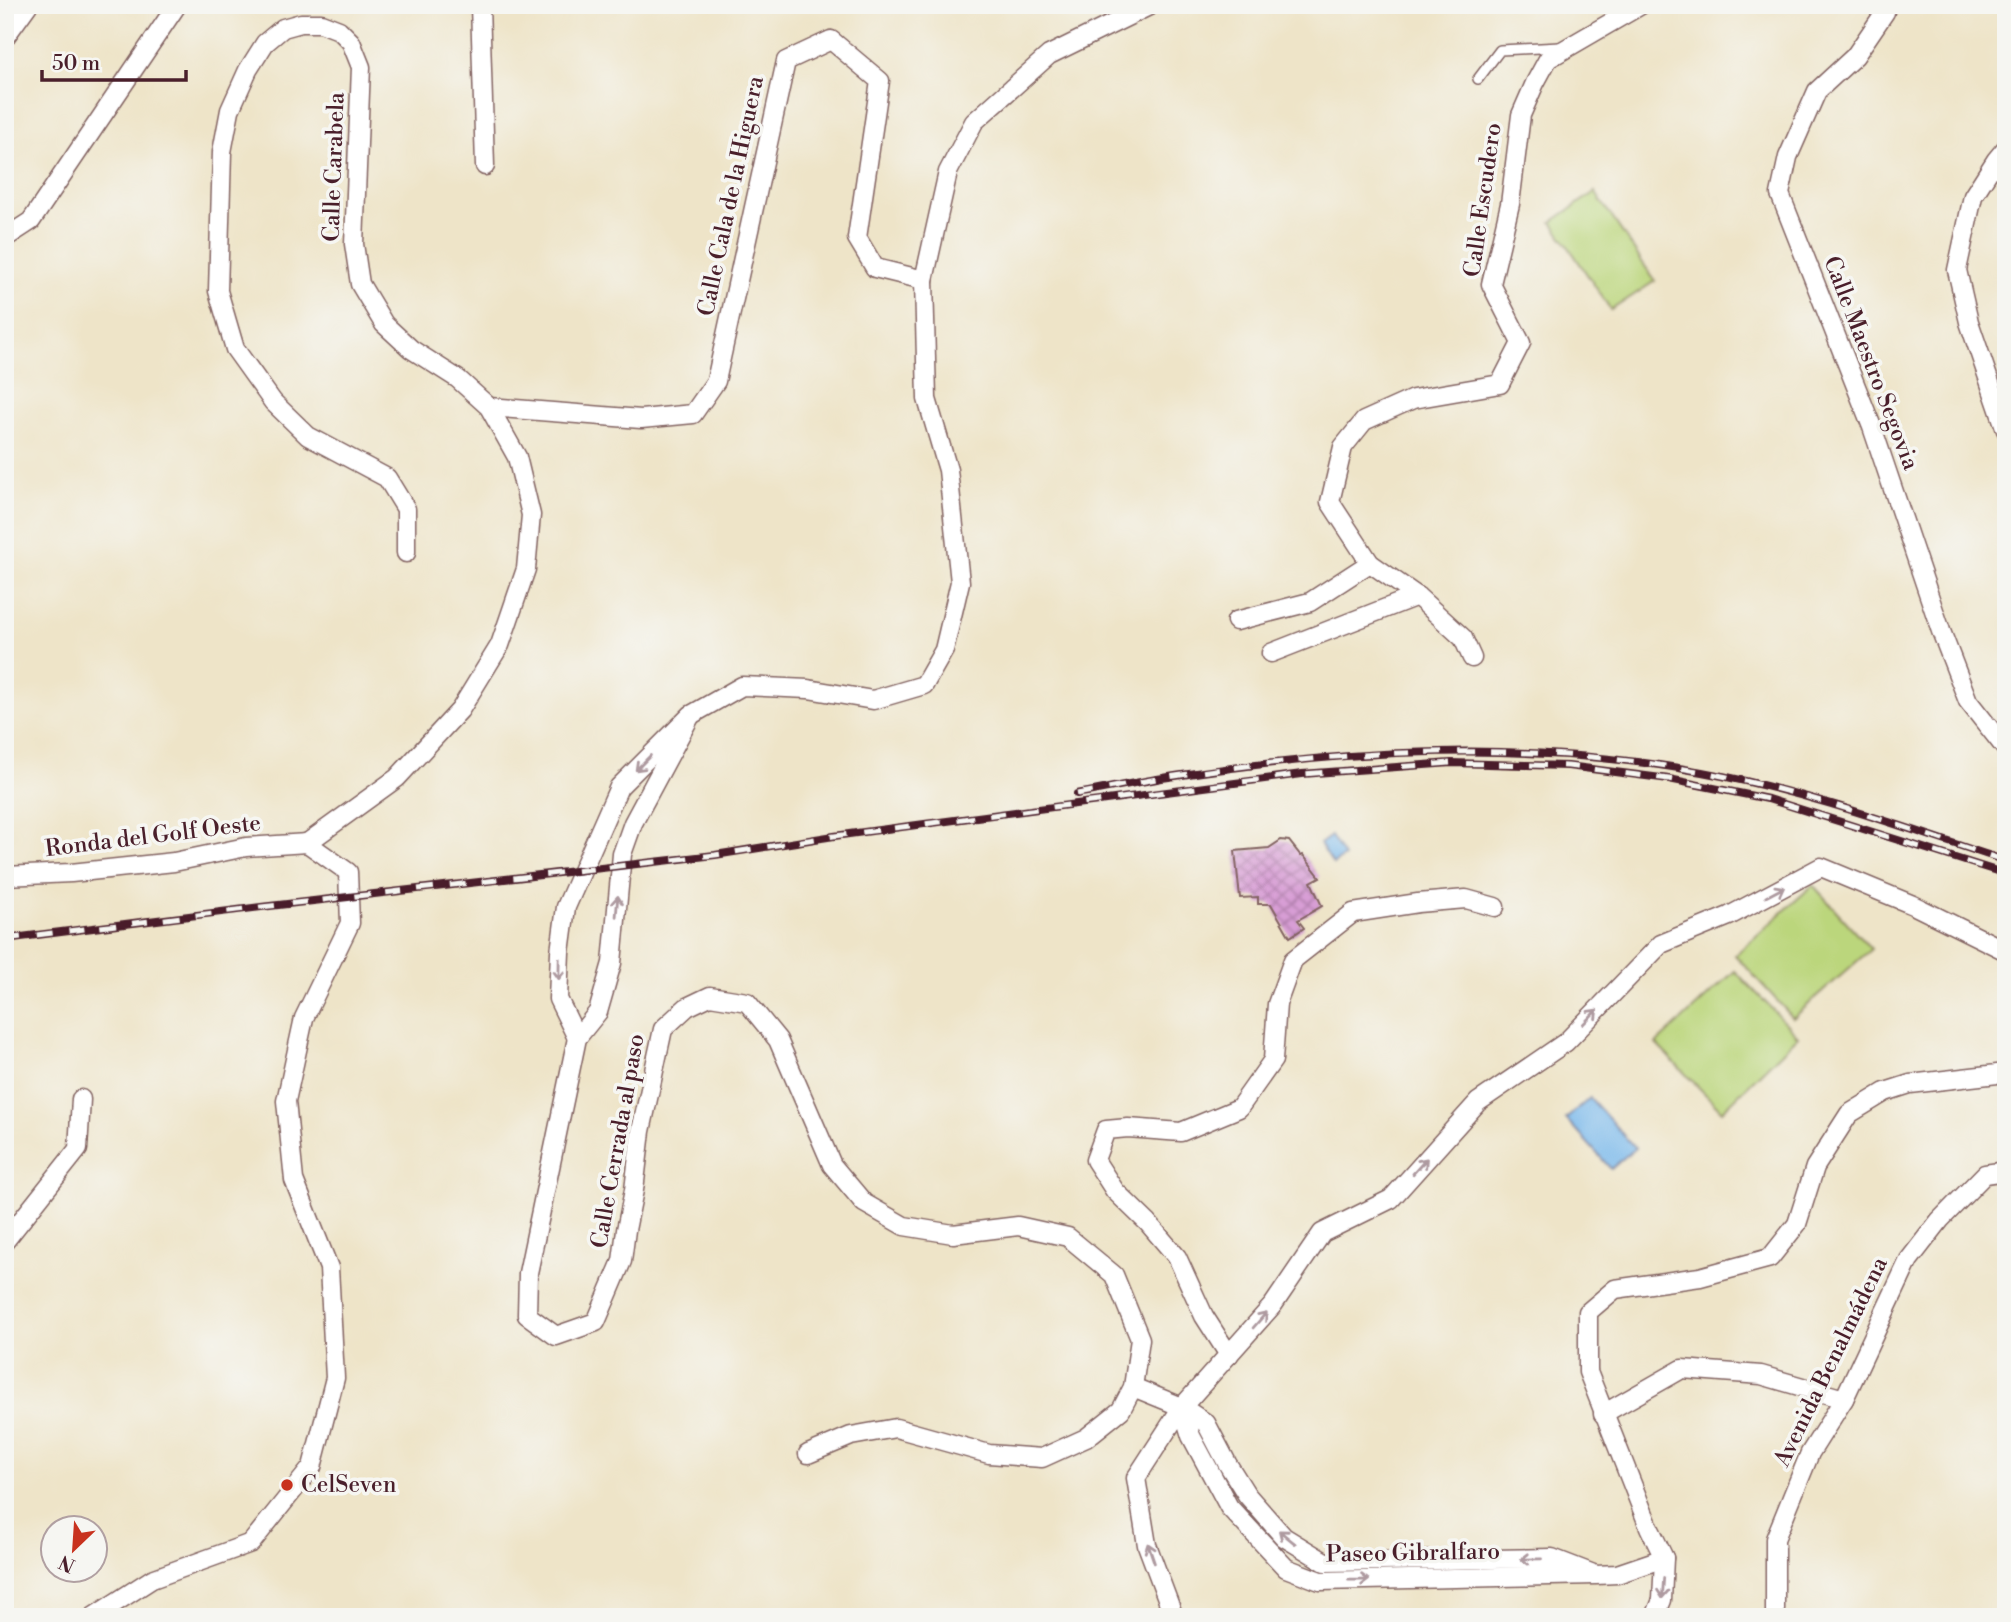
<svg xmlns="http://www.w3.org/2000/svg" width="2011" height="1622" font-family="'Libre Bodoni',serif">
<style>
.green{fill:#bbd67b;stroke:#827a53;stroke-width:2}
.water{fill:#77b7eb;stroke:#606b8b;stroke-width:2}
.building{fill:url(#building-cross-hatch)}
.lines{fill:none;stroke-linecap:round;stroke-linejoin:round}
.lane-casing{stroke:#836462;stroke-width:12}
.street-casing{stroke:#836462;stroke-width:21}
.lane{stroke:#fff;stroke-width:9}
.street{stroke:#fff;stroke-width:18}
.rail-casing{stroke:#4a1f2b;stroke-width:8}
.rail{stroke:#f6f6f2;stroke-width:5;stroke-dasharray:16;stroke-linecap:butt}
.oneway{stroke:#ae9aa0}
.poi-dot{fill:#c8321e;stroke:#f6f6f2;stroke-width:2.5}
.labels{text-anchor:middle;dominant-baseline:central;stroke-width:7;stroke-linejoin:round;paint-order:stroke}
.street-label{font-size:23px;fill:#4a1f2b;stroke:#f6f6f2}
.poi-label{font-size:23px;fill:#4a1f2b;stroke:#f6f6f2;text-anchor:start}
</style>
<defs>
<pattern id="building-cross-hatch" width="8" height="8" patternUnits="userSpaceOnUse" patternTransform="scale(1.75)"><rect width="8" height="8" fill="#d89ed5"/><path d="M0 0l8 8M0 8l8-8" fill="none" stroke="#b180ad"/></pattern>
</defs>
<rect width="100%" height="100%" fill="#f6f6f2"/>
<filter id="ink" filterUnits="userSpaceOnUse"><feTurbulence type="fractalNoise" baseFrequency=".0143" numOctaves="2"/><feDisplacementMap in="SourceGraphic" scale="14" xChannelSelector="R" yChannelSelector="G"/><feConvolveMatrix kernelMatrix="1 2 1 2 8 2 1 2 1" color-interpolation-filters="sRGB"/></filter>
<filter id="wash" filterUnits="userSpaceOnUse"><feTurbulence type="fractalNoise" baseFrequency=".00686" numOctaves="4" result="noise"/><feDisplacementMap in="SourceGraphic" scale="28" xChannelSelector="R" yChannelSelector="G"/><feGaussianBlur stdDeviation="1.57" result="paint"/><feColorMatrix in="noise" values="0 0 0 0 0 0 0 0 0 0 0 0 0 0 0 0 0 1.4 0 .05"/><feComposite in="paint" operator="in"/></filter>
<g filter="url(#wash)">
<rect width="100%" height="100%" fill="#eee4c8"/>
<!-- green -->
<g class="green">
<path d="M1595,192L1655,281L1611,310L1552,222Z"/>
<path d="M1813,885L1871,949L1793,1018L1735,955Z"/>
<path d="M1735,971L1798,1036L1722,1111L1656,1044Z"/>
</g>
<!-- water -->
<g class="water">
<path d="M1331,836L1344,857L1333,864L1320,844Z"/>
<path d="M1590,1098L1635,1148L1611,1169L1566,1119Z"/>
</g>
<g id="blocks">
<!-- building -->
<path class="building" d="M1281,840L1289,841L1301,856L1303,855L1320,877L1311,882L1322,906L1298,920L1304,928L1290,937L1271,904H1258V897L1240,898L1235,851L1269,848Z"/>
</g>
</g>
<g filter="url(#ink)">
<use href="#blocks" fill-opacity="0" stroke="#836462" stroke-width="2"/>
<g class="lines">
<!-- lane casing -->
<g class="lane-casing">
<path id="lane" d="M1478,79L1500,50L1560,47"/>
</g>
<!-- street casing -->
<g class="street-casing">
<g id="street">
<path d="M480,5L485,166"/>
<path d="M1885,5V12L1855,56L1817,91L1788,157L1780,194L1872,427L1941,631L1968,701L2006,749"/>
<path d="M5,15L12,5"/>
<path d="M5,37L28,5"/>
<path d="M2006,148L1996,160L1973,196L1957,270L1969,322L2006,430"/>
<path d="M5,238L31,221L177,5"/>
<path d="M489,407L641,419L693,414L716,381L786,61L831,40L880,81L857,238L875,268L924,280"/>
<path d="M1236,621L1310,602L1370,563"/>
<path d="M1271,653L1417,596"/>
<path d="M1472,658L1463,638L1417,596L1370,563L1330,502L1343,447L1364,421L1413,399L1500,384L1521,343L1491,284L1510,204L1521,115L1535,83L1548,59L1641,5"/>
<path d="M691,715L633,823L622,854L612,963L598,1012L577,1038L528,1273L527,1315L556,1336L596,1322L622,1261L626,1230L634,1190L641,1131L663,1029L687,1007L710,996L747,1002L778,1040L832,1165L864,1203L904,1226L953,1234L1018,1226L1068,1237L1114,1275L1140,1339L1133,1387L1121,1410L1086,1438L1042,1458L989,1454L896,1428L851,1436L808,1454"/>
<path d="M307,843L397,778L460,710L500,645L526,569L531,515L517,457L489,407L458,379L411,349L384,324L360,284L354,244L361,67L351,42L339,30L321,23H301L283,28L265,43L248,70L230,110L222,152L218,291L235,349L273,402L308,436L387,478L406,509V553"/>
<path d="M5,876L71,873L174,862L246,847L307,843"/>
<path d="M577,1038L558,999L560,952L566,907L619,787L691,715L742,686L808,689L873,700L924,685L944,650L960,582L948,470L927,399L924,280L948,172L974,122L1049,55L1151,5"/>
<path d="M5,1241L78,1149L81,1099"/>
<path d="M1229,1355L1204,1316L1177,1257L1148,1223L1115,1191L1095,1160L1106,1130L1128,1128L1181,1132L1239,1108L1273,1060L1277,1004L1293,960L1353,913L1418,903L1466,899L1495,907"/>
<path d="M1133,1387L1182,1407"/>
<path d="M1603,1414L1682,1369L1761,1375L1844,1399"/>
<path d="M1596,1575L1552,1558L1325,1562L1284,1537L1247,1495L1227,1463L1206,1423L1182,1407L1191,1436L1229,1507L1286,1568L1320,1581L1596,1575L1617,1574L1664,1558"/>
<path d="M93,1617L152,1579L251,1543L312,1467L335,1378L329,1268L294,1180L286,1101L304,1018L350,923L348,872L307,843"/>
<path d="M1174,1617L1147,1545L1136,1478L1182,1407L1273,1305L1322,1233L1391,1199L1478,1102L1566,1042L1661,944L1729,916L1821,867L1913,905L2006,951"/>
<path d="M1655,1617L1662,1600L1664,1558L1649,1527L1588,1372V1312L1615,1289L1700,1277L1770,1258L1797,1224L1815,1167L1849,1114L1885,1092L1910,1084L2006,1073"/>
<path d="M1775,1617V1539L1810,1453L1844,1399L1909,1260L1940,1220L1985,1174L2006,1171"/>
</g>
</g>
<!-- lane -->
<use href="#lane" class="lane"/>
<!-- street -->
<use href="#street" class="street"/>
<!-- rail casing -->
<g class="rail-casing">
<g id="rail">
<path d="M1077,794C1109,788 1142,781 1175,776C1349,749 1528,740 1702,772C1805,791 1906,828 2006,861"/>
<path d="M5,939L261,907L715,855L834,836L1302,774L1451,763L1568,766L1669,779L1768,799L2006,874"/>
</g>
</g>
<!-- rail -->
<use href="#rail" class="rail"/>
</g>
<!-- one-way arrows -->
<defs><path id="oneway-shaft" d="M-6 0H5M1.5-3L5.5 0L1.5 3" fill="none" stroke-width="1.6" stroke-linecap="round" stroke-linejoin="round" transform="scale(1.75)"/></defs>
<g class="oneway">
<use href="#oneway-shaft" transform="translate(643 763) rotate(135)"/>
<use href="#oneway-shaft" transform="translate(1775 892) rotate(-28)"/>
<use href="#oneway-shaft" transform="translate(617 906) rotate(-85)"/>
<use href="#oneway-shaft" transform="translate(559 969) rotate(91)"/>
<use href="#oneway-shaft" transform="translate(1590 1017) rotate(-46)"/>
<use href="#oneway-shaft" transform="translate(1420 1166) rotate(-48)"/>
<use href="#oneway-shaft" transform="translate(1260 1320) rotate(-49)"/>
<use href="#oneway-shaft" transform="translate(1287 1537) rotate(-141)"/>
<use href="#oneway-shaft" transform="translate(1151 1553) rotate(-109)"/>
<use href="#oneway-shaft" transform="translate(1531 1559) rotate(179)"/>
<use href="#oneway-shaft" transform="translate(1359 1580) rotate(-1)"/>
<use href="#oneway-shaft" transform="translate(1663 1588) rotate(94)"/>
</g>
</g>
<!-- markers -->
<circle class="poi-dot" cx="287" cy="1485" r="7"/>
<g class="labels">
<!-- street labels -->
<g class="street-label">
<text transform="translate(334 167) rotate(-88)">Calle Carabela</text>
<text transform="translate(731 196) rotate(-78)">Calle Cala de la Higuera</text>
<text transform="translate(1483 200) rotate(-82)">Calle Escudero</text>
<text transform="translate(1871 363) rotate(69)">Calle Maestro Segovia</text>
<text transform="translate(153 836) rotate(-7)">Ronda del Golf Oeste</text>
<text transform="translate(618 1141) rotate(-80)">Calle Cerrada al paso</text>
<text transform="translate(1831 1362) rotate(-64)">Avenida Benalmádena</text>
<text transform="translate(1413 1553) rotate(-1)">Paseo Gibralfaro</text>
</g>
<!-- poi labels -->
<g class="poi-label">
<text x="301" y="1485">CelSeven</text>
</g>
</g>
<!-- margin -->
<rect width="2011" height="1622" fill="none" stroke="#f6f6f2" stroke-width="28"/>
<!-- north arrow -->
<g transform="translate(74 1549) rotate(205)"><circle r="33" fill="#f6f6f2" stroke="#b1a0a2" stroke-width="2"/>
<path d="M0-5L12 26L0 18L-12 26Z" fill="#c8321e"/>
<text y="-10" font-size="19" font-weight="bold" text-anchor="middle" fill="#4a1f2b">N</text>
</g>
<!-- scale -->
<path d="M42 70v10h144v-10" fill="none" stroke="#4a1f2b" stroke-width="3.5"/>
<text x="52" y="70" font-size="21" fill="#4a1f2b" stroke="#f6f6f2" stroke-width="5" paint-order="stroke">50 m</text>
</svg>
